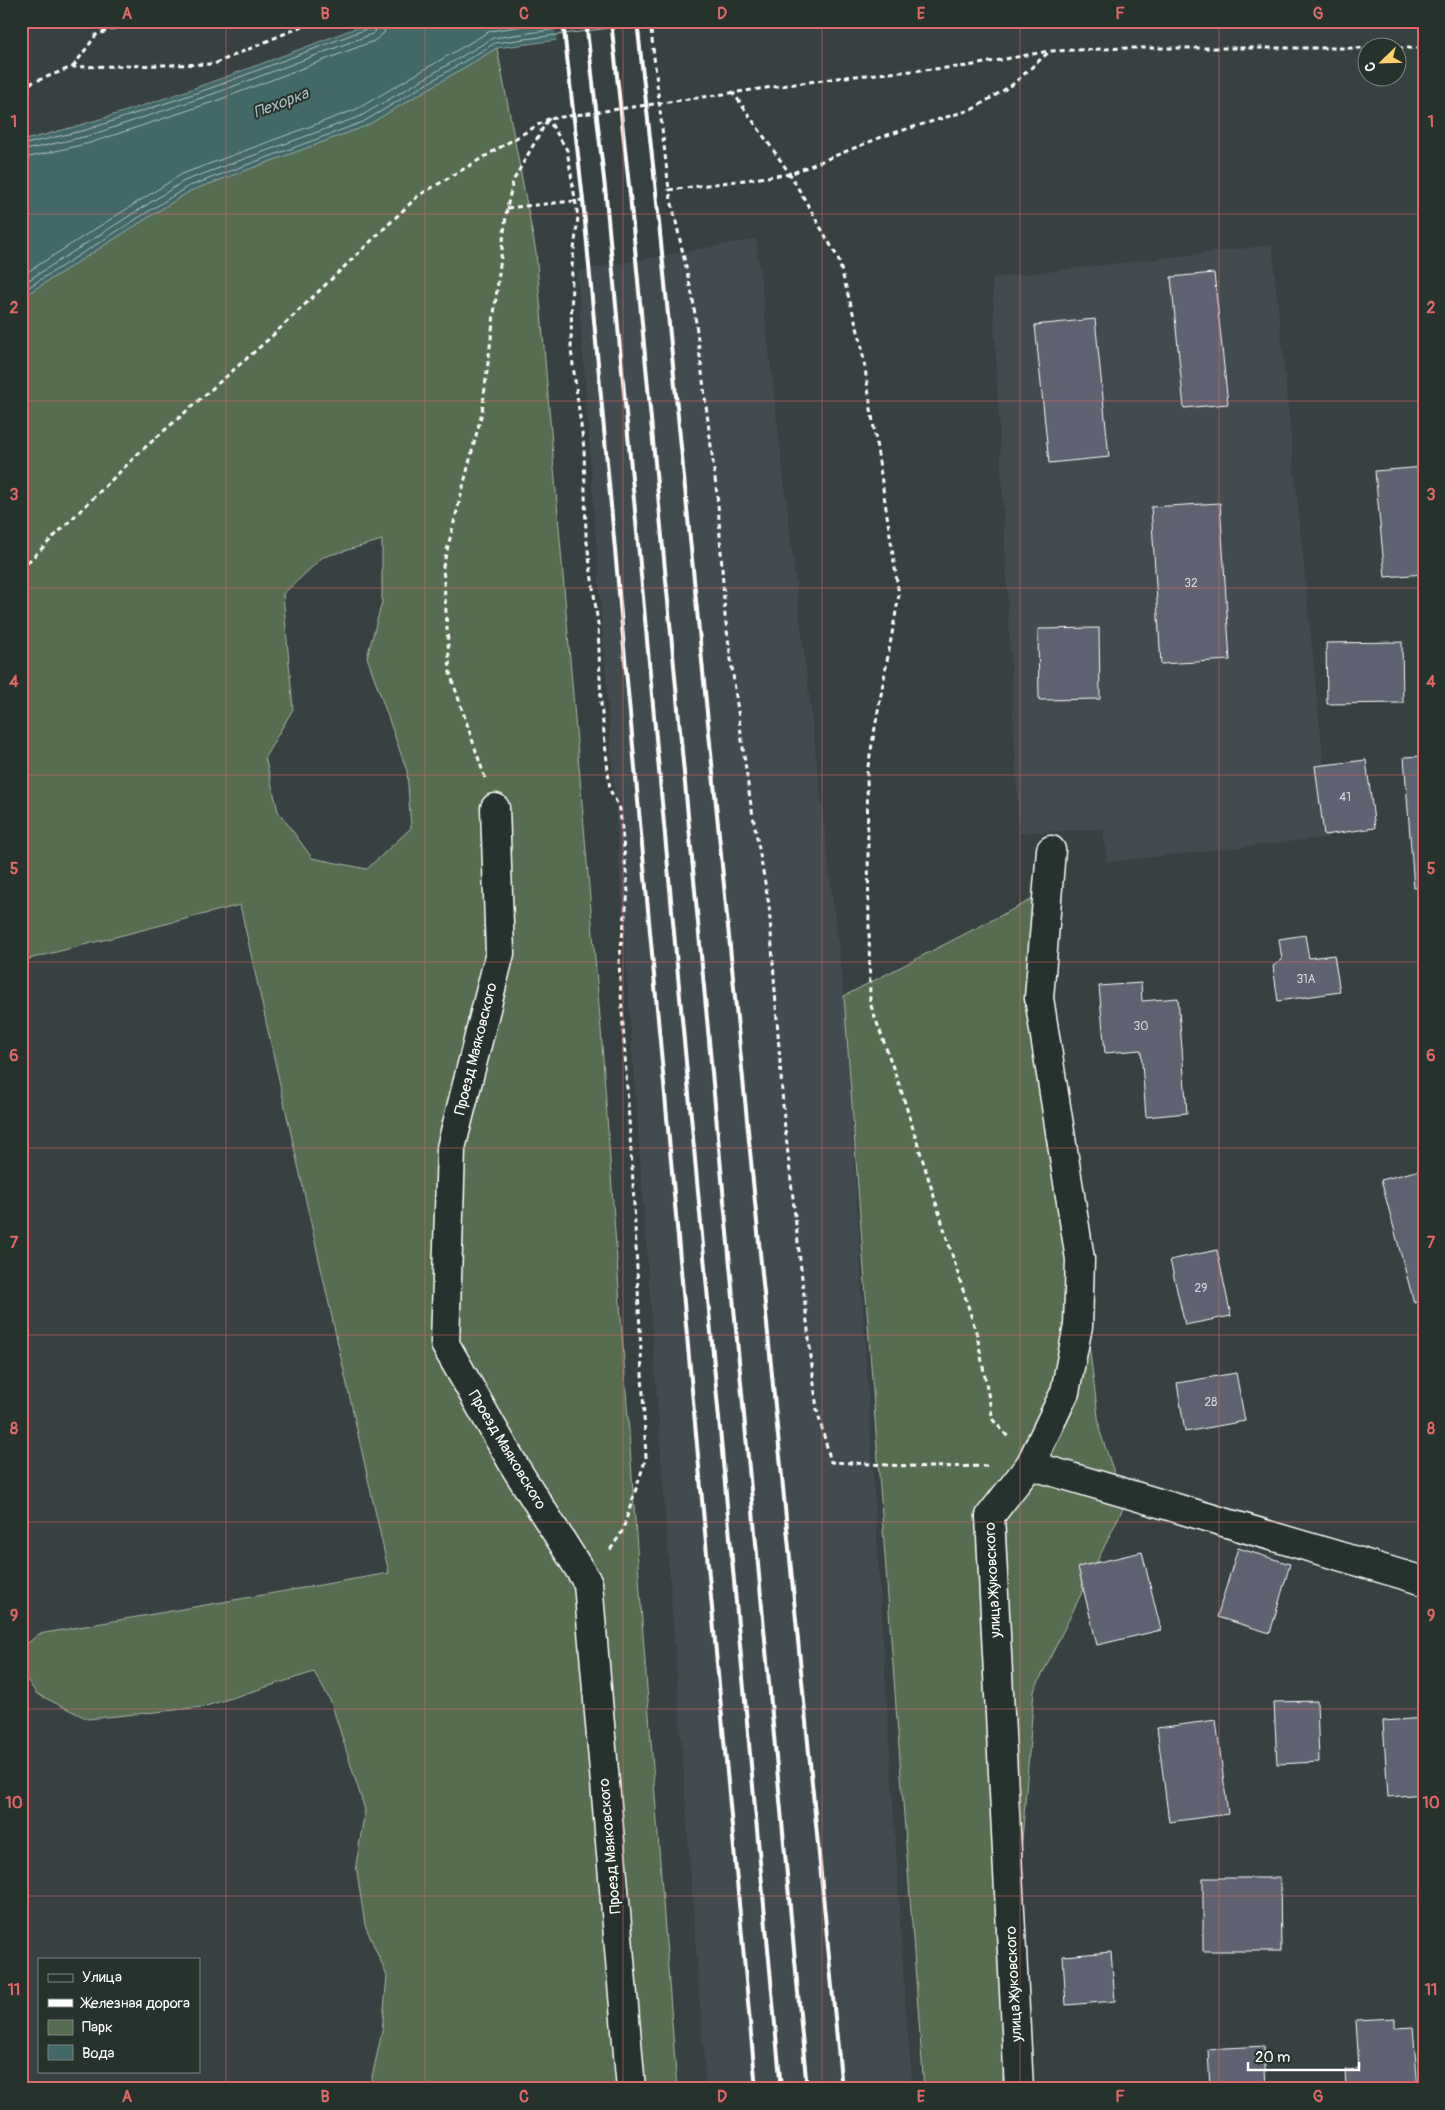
<svg xmlns="http://www.w3.org/2000/svg" width="1445" height="2110" font-family="Pangolin,sans-serif">
<style>
.built{fill:#434b4f}
.green{fill:#576d51;stroke:#abb6a8;fill-rule:evenodd}
.water{fill:#436868;stroke:#8ea4a4}
.pier{fill:#374141}
.lines{fill:none;stroke-linecap:round;stroke-linejoin:round}
.shore{stroke:#b4c3c3;stroke-width:1}
.building{fill:#5e626f;stroke:#fff}
.street-casing{stroke:#fff;stroke-width:31}
.path{stroke:#fff;stroke-width:3;stroke-dasharray:5 4;stroke-linecap:butt}
.street{stroke:#26332d;stroke-width:28}
.rail{stroke:#fff;stroke-width:4}
.path-bridge{stroke:#fff;stroke-width:3;stroke-dasharray:5 4;stroke-linecap:butt}
.grid{fill:none;stroke:#e26868;stroke-width:1;stroke-opacity:0.55}
.labels{text-anchor:middle;dominant-baseline:central;stroke-width:4;stroke-linejoin:round;paint-order:stroke}
.number-label{font-size:12px;fill:#d7d8db}
.street-label{font-size:15px;fill:#fff;stroke:#26332d}
.water-label{font-size:16px;font-style:italic;fill:#abb;stroke:#26332d}
.neatline{fill:none;stroke:#e26868;stroke-width:2}
.grid-label{font-size:16px;text-anchor:middle;font-weight:bold;fill:#e26868}
</style>
<rect width="100%" height="100%" fill="#374141"/>
<filter id="ink" filterUnits="userSpaceOnUse"><feTurbulence type="fractalNoise" baseFrequency=".02" numOctaves="2"/><feDisplacementMap in="SourceGraphic" scale="10" xChannelSelector="R" yChannelSelector="G"/><feConvolveMatrix kernelMatrix="1 2 1 2 8 2 1 2 1" color-interpolation-filters="sRGB"/></filter>
<g filter="url(#ink)">
<!-- built -->
<g class="built">
<path d="M756,239L844,996L905,2001L913,2089H706L577,271Z"/>
<path d="M1272,245L1331,837L1107,862L1103,829L1019,833L992,278Z"/>
</g>
<!-- green -->
<g class="green">
<path d="M497,48L536,252L601,1030L642,1621L677,2089H365L370,2086L382,2032L387,1976L365,1925L356,1865L365,1810L331,1702L314,1672L203,1707L88,1719L37,1694L21,1671L23,1647L39,1634L389,1573L240,905L21,961V298L190,191L366,126ZM382,540V602L367,657L407,771L411,828L367,869L312,858L278,811L265,757L293,709L283,594L323,557Z"/>
<path d="M1033,899L1100,1432L1125,1504L1034,1691L1002,2089H924L844,996Z"/>
</g>
<!-- water -->
<path class="water" d="M374,21H701L497,48L366,126L190,191L21,298V141C142,111 258,65 374,21Z"/>
<!-- pier -->
<path class="pier" d="M554,21H657V30L557,43Z"/>
<g class="lines">
<!-- shore -->
<g class="shore">
<path d="M21,145L86,130L211,88L369,28L373,21"/>
<path d="M21,151L88,136L213,94L372,34L377,29L379,21"/>
<path d="M21,159L90,143L216,101L374,41L384,33L387,21"/>
<path d="M21,276L182,174L357,109L490,31L557,21"/>
<path d="M21,285L184,181L361,116L493,38L615,21"/>
<path d="M21,292L187,187L363,122L495,43L663,21"/>
</g>
</g>
<!-- building -->
<g class="building">
<path d="M1214,273L1228,404L1184,408L1171,277Z"/>
<path d="M1095,319L1109,457L1049,463L1035,325Z"/>
<path d="M1424,467V574L1385,577L1375,471Z"/>
<path d="M1220,503L1230,660L1161,664L1151,507Z"/>
<path d="M1099,628L1100,699L1039,700L1038,629Z"/>
<path d="M1402,642L1403,703L1327,704L1326,643Z"/>
<path d="M1424,756V887L1414,888L1404,757Z"/>
<path d="M1366,760L1375,828L1324,835L1315,766Z"/>
<path d="M1305,935L1309,958L1334,955L1340,992L1278,1001L1273,966L1282,960L1279,939Z"/>
<path d="M1141,983L1142,1001L1178,998L1187,1113L1146,1117L1141,1050L1105,1053L1099,986Z"/>
<path d="M1424,1169V1300L1414,1303L1381,1180Z"/>
<path d="M1217,1250L1231,1316L1185,1325L1170,1260Z"/>
<path d="M1236,1373L1245,1421L1185,1432L1177,1383Z"/>
<path d="M1238,1548L1290,1564L1270,1633L1217,1617Z"/>
<path d="M1142,1552L1161,1630L1097,1645L1078,1567Z"/>
<path d="M1317,1701L1319,1762L1277,1764L1274,1702Z"/>
<path d="M1424,1718V1794L1388,1797L1383,1721Z"/>
<path d="M1216,1720L1228,1814L1169,1822L1157,1728Z"/>
<path d="M1203,1878H1280L1281,1951H1203Z"/>
<path d="M1111,1952L1115,2001L1066,2005L1063,1956Z"/>
<path d="M1395,2018V2028L1413,2027L1418,2089H1346L1345,2070L1359,2069L1356,2020Z"/>
<path d="M1264,2046L1266,2089H1210L1208,2049Z"/>
</g>
<g class="lines">
<!-- street casing -->
<g class="street-casing">
<g id="street">
<path d="M495,808L500,953L451,1148L445,1344L515,1467L588,1583L631,2089"/>
<path d="M1030,1465L1065,1392L1078,1326L1080,1259L1039,998L1051,850"/>
<path d="M1019,2089L990,1516L1030,1465L1424,1581"/>
</g>
</g>
<!-- path -->
<g class="path">
<path d="M1398,48H1424"/>
<path d="M73,67L96,35L133,21"/>
<path d="M21,87L72,67L214,64L314,21"/>
<path d="M732,91L790,174L838,258L861,342L899,595L867,772L870,1003L901,1090L977,1335L993,1420L1008,1437"/>
<path d="M507,208L583,200"/>
<path d="M21,569L141,451L270,338L418,196L548,119L567,150L578,217L572,266L571,350L584,448L586,535L598,624L601,704L610,790L620,809L628,892L619,962L633,1183L646,1458L622,1532L608,1553"/>
<path d="M485,778L450,673L443,566L482,412L507,208L513,181L548,119L844,77L968,66L1049,51"/>
<path d="M987,1466L928,1467L831,1462L817,1410L784,1119L769,905L750,799L725,616L718,503L693,299L669,190L790,174L884,136L973,109L1012,85L1050,51L1128,48H1368"/>
</g>
<!-- street -->
<use href="#street" class="street"/>
<!-- rail -->
<g class="rail">
<path d="M563,21L583,200L756,2089"/>
<path d="M586,21L606,197L781,2089"/>
<path d="M611,21L630,195L807,2089"/>
<path d="M637,21L656,192L842,2089"/>
</g>
<!-- path-bridge -->
<path class="path-bridge" d="M650,21L669,190"/>
</g>
</g>
<!-- grid -->
<path class="grid" d="M226,21V2089M425,21V2089M623,21V2089M822,21V2089M1020,21V2089M1219,21V2089M21,214H1424M21,401H1424M21,588H1424M21,775H1424M21,962H1424M21,1148H1424M21,1335H1424M21,1522H1424M21,1709H1424M21,1896H1424"/>
<g class="labels">
<!-- number labels -->
<g class="number-label">
<text x="1191" y="583">32</text>
<text x="1345" y="797">41</text>
<text x="1306" y="979">31А</text>
<text x="1141" y="1026">30</text>
<text x="1201" y="1288">29</text>
<text x="1211" y="1402">28</text>
</g>
<!-- street labels -->
<g class="street-label">
<text transform="translate(476 1049) rotate(-76)">Проезд Маяковского</text>
<text transform="translate(507 1450) rotate(59)">Проезд Маяковского</text>
<text transform="translate(993 1580) rotate(-93)">улица Жуковского</text>
<text transform="translate(610 1846) rotate(-95)">Проезд Маяковского</text>
<text transform="translate(1014 1984) rotate(-93)">улица Жуковского</text>
</g>
<!-- water labels -->
<g class="water-label">
<text transform="translate(281 103) rotate(-21)">Пехорка</text>
</g>
</g>
<!-- margin -->
<rect width="1445" height="2110" fill="none" stroke="#26332d" stroke-width="55"/>
<!-- legend -->
<rect x="38" y="1958" width="162" height="115" fill="#26332d" stroke="#7d8581"/>
<rect x="48" y="1974" width="25" height="8" fill="#26332d" stroke="#7d8581"/>
<text x="82" y="1982" font-size="15" fill="#ffffff">Улица</text>
<rect x="48" y="1999" width="25" height="8" fill="#ffffff" stroke="#7d8581"/>
<text x="82" y="2008" font-size="15" fill="#ffffff">Железная дорога</text>
<rect x="48" y="2020" width="25" height="15" fill="#576d51" stroke="#7d8581"/>
<text x="82" y="2032" font-size="15" fill="#ffffff">Парк</text>
<rect x="48" y="2045" width="25" height="15" fill="#436868" stroke="#7d8581"/>
<text x="82" y="2058" font-size="15" fill="#ffffff">Вода</text>
<!-- north arrow -->
<g transform="translate(1382 62) rotate(247)"><circle r="24" fill="#26332d" stroke="#7d8581"/>
<path d="M0-4L9 19L0 12L-9 19Z" fill="#ffd166"/>
<text y="-8" font-size="14" font-weight="bold" text-anchor="middle" fill="#ffffff">С</text>
</g>
<!-- scale -->
<path d="M1248 2062v8h111v-8" fill="none" stroke="#ffffff" stroke-width="2.5"/>
<text x="1255" y="2062" font-size="15" fill="#ffffff" stroke="#26332d" stroke-width="4" paint-order="stroke">20 m</text>
<rect x="28" y="28" width="1390" height="2054" class="neatline"/>
<g class="grid-label">
<text x="127" y="19">A</text>
<text x="325" y="19">B</text>
<text x="524" y="19">C</text>
<text x="722" y="19">D</text>
<text x="921" y="19">E</text>
<text x="1120" y="19">F</text>
<text x="1318" y="19">G</text>
<text x="14" y="127">1</text>
<text x="1431" y="127">1</text>
<text x="14" y="313">2</text>
<text x="1431" y="313">2</text>
<text x="14" y="500">3</text>
<text x="1431" y="500">3</text>
<text x="14" y="687">4</text>
<text x="1431" y="687">4</text>
<text x="14" y="874">5</text>
<text x="1431" y="874">5</text>
<text x="14" y="1061">6</text>
<text x="1431" y="1061">6</text>
<text x="14" y="1248">7</text>
<text x="1431" y="1248">7</text>
<text x="14" y="1434">8</text>
<text x="1431" y="1434">8</text>
<text x="14" y="1621">9</text>
<text x="1431" y="1621">9</text>
<text x="14" y="1808">10</text>
<text x="1431" y="1808">10</text>
<text x="14" y="1995">11</text>
<text x="1431" y="1995">11</text>
<text x="127" y="2102">A</text>
<text x="325" y="2102">B</text>
<text x="524" y="2102">C</text>
<text x="722" y="2102">D</text>
<text x="921" y="2102">E</text>
<text x="1120" y="2102">F</text>
<text x="1318" y="2102">G</text>
</g>
</svg>
